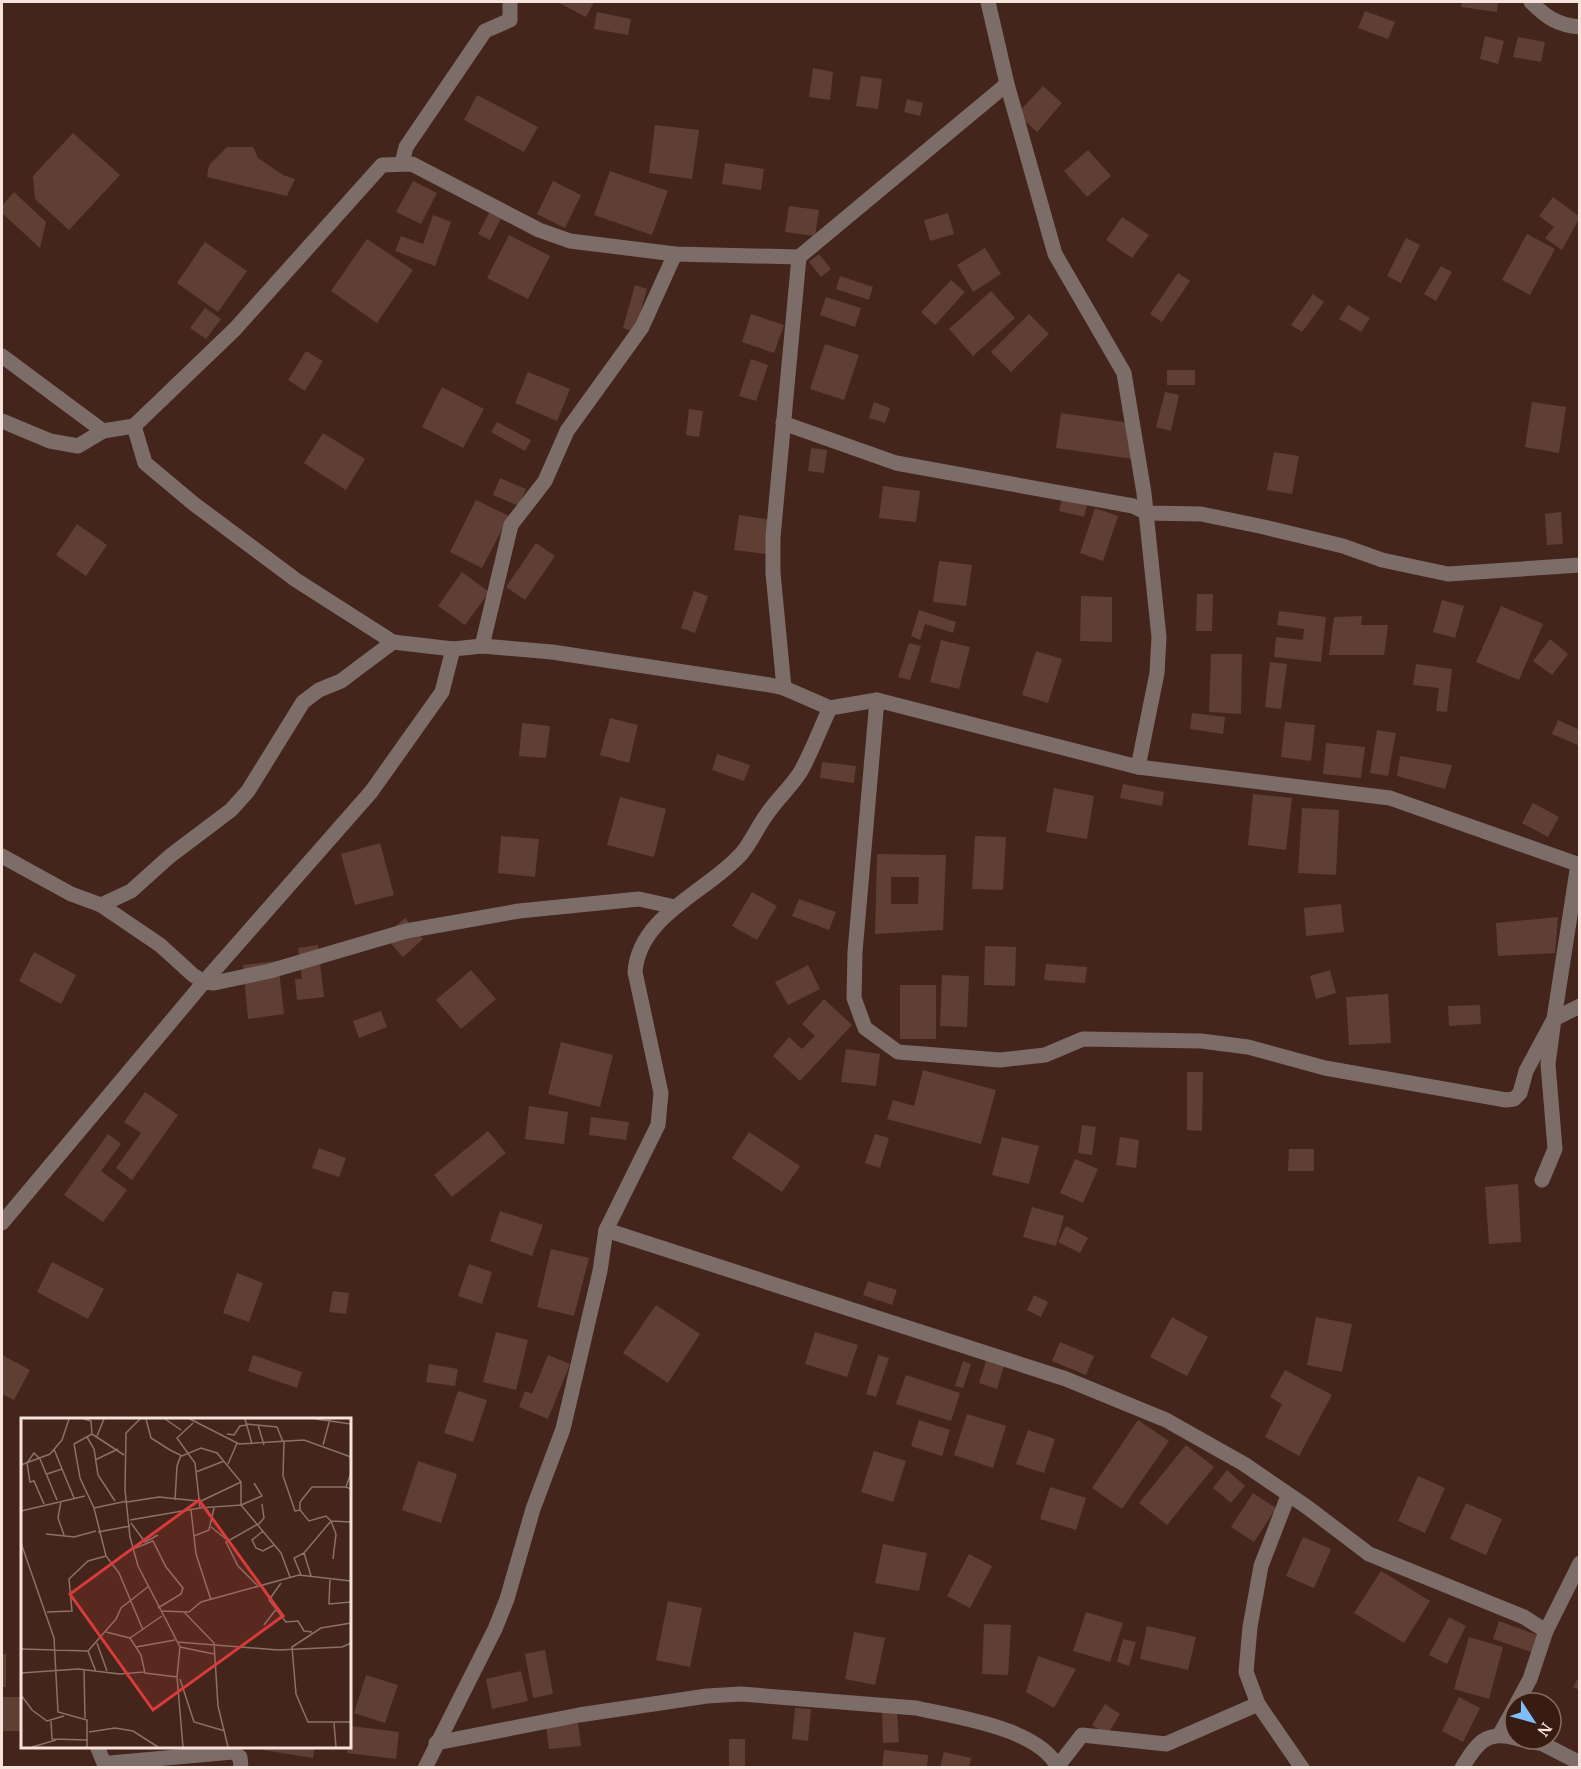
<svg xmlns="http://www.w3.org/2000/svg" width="1581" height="1769" font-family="'PT Serif',serif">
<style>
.building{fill:#5f3f34;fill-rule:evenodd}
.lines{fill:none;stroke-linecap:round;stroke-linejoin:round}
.minor{stroke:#7d6d68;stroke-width:15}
.inset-road{fill:none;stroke:#8b7168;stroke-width:1.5}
.view{fill:#d93b3a;fill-opacity:0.15;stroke:#d93b3a;stroke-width:3}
.inset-edge{fill:none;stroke:#f7e3dc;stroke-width:3}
</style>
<rect width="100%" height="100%" fill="#43251b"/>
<!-- building -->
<g class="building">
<path d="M557,2H594L586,17Z"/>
<path d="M1462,2H1498L1497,12L1461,7Z"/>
<path d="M1365,11L1395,22L1388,39L1358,28Z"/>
<path d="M597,12L631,19L628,35L594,29Z"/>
<path d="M1485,36L1504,41L1498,64L1480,59Z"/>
<path d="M1518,37L1545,42L1541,62L1513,57Z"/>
<path d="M813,68L833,72L830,100L809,97Z"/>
<path d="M861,76L882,79L878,109L856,106Z"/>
<path d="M1043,86L1062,103L1037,132L1017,114Z"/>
<path d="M477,95L538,127L524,152L464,120Z"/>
<path d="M907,99L923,103L920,116L904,112Z"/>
<path d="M655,125L699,130L692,179L649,173Z"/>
<path d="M73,133L120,175L69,230L35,199L33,176Z"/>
<path d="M227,147H253L258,158L283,175L295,179L287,196L207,177L209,165Z"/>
<path d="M1088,150L1111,176L1087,197L1064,171Z"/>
<path d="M725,163L764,169L761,190L722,184Z"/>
<path d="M610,171L668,191L652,235L594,215Z"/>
<path d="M413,181L437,193L421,224L396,212Z"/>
<path d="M553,181L581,195L565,228L537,214Z"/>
<path d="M14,192L46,222L40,248L2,213V206Z"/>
<path d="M1553,197L1580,217L1562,250L1545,238L1554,227L1539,216Z"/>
<path d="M789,206L819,210L815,236L785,232Z"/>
<path d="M489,213L501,219L490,240L478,234Z"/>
<path d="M948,213L954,234L930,241L924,220Z"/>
<path d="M433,215L451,222L435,266L395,251L401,236L423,244Z"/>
<path d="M1122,217L1149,235L1132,258L1106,240Z"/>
<path d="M1527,234L1555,249L1530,295L1502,280Z"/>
<path d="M509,235L550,256L528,299L487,278Z"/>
<path d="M1406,238L1420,245L1401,283L1387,276Z"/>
<path d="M367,239L413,270L377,323L331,291Z"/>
<path d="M205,242L247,271L218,312L177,283Z"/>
<path d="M985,248L1001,274L973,292L957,265Z"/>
<path d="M819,254L831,269L821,277L809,262Z"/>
<path d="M1441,266L1452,272L1436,301L1424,294Z"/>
<path d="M1178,273L1190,281L1162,322L1150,314Z"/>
<path d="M840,276L873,287L869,300L836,289Z"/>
<path d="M951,280L965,292L935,325L921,312Z"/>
<path d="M635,285L647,289L635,332L623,328Z"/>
<path d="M991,291L1015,318L973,356L949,329Z"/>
<path d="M1313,294L1324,302L1302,332L1291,325Z"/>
<path d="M826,297L861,308L855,327L820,315Z"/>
<path d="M1348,305L1370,318L1361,332L1339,319Z"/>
<path d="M205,308L221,319L206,339L190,328Z"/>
<path d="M751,314L784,325L774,353L742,342Z"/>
<path d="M1029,314L1049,334L1011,372L991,352Z"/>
<path d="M825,344L859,355L844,400L810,389Z"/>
<path d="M306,351L323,361L305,391L288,380Z"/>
<path d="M751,359L768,365L756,401L739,396Z"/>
<rect x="1167" y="370" width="28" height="15"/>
<path d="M528,372L570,389L557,421L515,403Z"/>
<path d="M442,387L484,409L463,448L422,427Z"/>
<path d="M1165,392L1179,395L1171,431L1156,427Z"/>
<path d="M874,402L890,408L885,423L869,418Z"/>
<path d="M1532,402L1566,407L1559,453L1525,447Z"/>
<path d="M689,409L703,411L699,437L686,435Z"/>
<path d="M1061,413L1138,424L1133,459L1056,448Z"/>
<path d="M497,422L531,440L525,451L491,432Z"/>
<path d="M323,433L365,459L346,490L304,463Z"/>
<path d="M811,448L827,450L824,473L808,471Z"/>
<path d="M1274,452L1299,456L1292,494L1267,490Z"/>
<path d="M500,478L526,489L519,506L493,495Z"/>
<path d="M883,486L920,491L916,522L879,518Z"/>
<path d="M1063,495L1088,501L1084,517L1059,511Z"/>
<path d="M476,500L509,516L482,568L450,552Z"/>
<path d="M1095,508L1118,516L1103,561L1080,553Z"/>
<path d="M1561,512L1563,544L1547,545L1545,514Z"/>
<path d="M739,515L778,521L773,555L734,550Z"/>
<path d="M77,524L107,545L86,576L56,555Z"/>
<path d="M536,543L555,556L525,600L506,587Z"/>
<path d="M939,561L972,565L966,606L933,602Z"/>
<path d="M462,572L489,592L465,625L438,606Z"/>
<path d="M694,591L708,596L695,633L681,628Z"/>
<path d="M1197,594H1213L1212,631H1196Z"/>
<path d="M1081,596L1112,597V642L1080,641Z"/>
<path d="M1442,600L1464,606L1455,638L1433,632Z"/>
<path d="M1501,606L1543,624L1519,680L1476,662Z"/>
<path d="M919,610L956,622L953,633L925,624L920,640L911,636Z"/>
<path d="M1279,611L1326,617L1321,662L1274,657L1276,637L1303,640L1304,629L1277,625Z"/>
<path d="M1362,616L1361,625H1388L1384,655H1329L1334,617Z"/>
<path d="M1550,639L1568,654L1552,675L1533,661Z"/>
<path d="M941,640L970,647L959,689L930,682Z"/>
<path d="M909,643L921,646L910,680L898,677Z"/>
<path d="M1036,651L1062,659L1048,703L1022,695Z"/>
<path d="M1211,654H1242L1241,714L1209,712Z"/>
<path d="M1270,662L1287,664L1281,709L1265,707Z"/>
<path d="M1416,664L1452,669L1447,712L1436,711L1439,688L1413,685Z"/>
<path d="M1192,713L1225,717L1223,734L1190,729Z"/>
<path d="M610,718L638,725L629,763L600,755Z"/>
<path d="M1558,720L1580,730V746L1552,734Z"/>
<path d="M1285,722L1315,725L1311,761L1281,757Z"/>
<path d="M522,723L550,726L546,758L519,756Z"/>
<path d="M1377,730L1396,733L1388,776L1370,773Z"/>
<path d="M1326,743L1365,747L1361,778L1323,774Z"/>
<path d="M717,754L750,765L744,781L712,770Z"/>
<path d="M1400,756L1452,765L1445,789L1397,776Z"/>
<path d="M822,762L856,766L854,783L820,778Z"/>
<path d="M1123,784L1164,792L1162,806L1120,798Z"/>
<path d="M1054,788L1094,796L1087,839L1046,832Z"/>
<path d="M1253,794L1292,798L1286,850L1248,845Z"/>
<path d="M620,797L666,809L654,857L607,845Z"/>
<path d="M1533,803L1559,817L1548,837L1522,823Z"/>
<path d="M1302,808L1339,810L1336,875L1298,873Z"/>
<path d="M501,836L539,839L535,877L498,873Z"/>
<path d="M975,836L1006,837L1003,890L972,889Z"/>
<path d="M380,843L394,895L355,905L341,854Z"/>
<path d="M877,854L946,855L943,930L875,934ZM891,877H919L918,904H891Z"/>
<path d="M752,892L777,906L757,940L732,926Z"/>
<path d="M799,899L836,912L829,930L792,916Z"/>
<path d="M1341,904L1344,932L1306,936L1304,908Z"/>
<path d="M1558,917L1555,953L1498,956L1496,923Z"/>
<path d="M405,918L423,939L403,957L384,936Z"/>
<path d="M318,945L324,997L297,1000L295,979H302L298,948Z"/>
<path d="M985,946L1016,947L1015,986L984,985Z"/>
<path d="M34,952L76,975L61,1004L19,981Z"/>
<path d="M278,961L284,1014L248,1019L243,965Z"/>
<path d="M1046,964L1087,967L1085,983L1044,980Z"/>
<path d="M808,965L820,989L788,1005L775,982Z"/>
<path d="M471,970L496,999L461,1029L436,1000Z"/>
<path d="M1330,970L1336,993L1316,999L1310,976Z"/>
<path d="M942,975L969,976L967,1027L940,1026Z"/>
<rect x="900" y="985" width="36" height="54"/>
<path d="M1388,994L1391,1043L1349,1045L1346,997Z"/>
<path d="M824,999L852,1025L800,1081L773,1056L789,1037L802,1049L815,1036L802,1024Z"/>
<path d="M1480,1005L1481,1024L1449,1026L1448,1006Z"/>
<path d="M381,1011L387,1027L359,1038L353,1021Z"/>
<path d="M561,1042L613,1055L600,1107L548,1094Z"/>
<path d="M846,1049L880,1054L876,1086L841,1082Z"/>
<path d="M923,1070L996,1090L981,1144L887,1119L893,1100L914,1106Z"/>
<path d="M1187,1072H1203L1202,1131L1187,1130Z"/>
<path d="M145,1092L178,1115L132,1180L116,1168L141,1133L124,1122Z"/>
<path d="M529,1106L568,1112L564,1144L525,1139Z"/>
<path d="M591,1117L629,1122L626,1140L589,1135Z"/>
<path d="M1082,1125L1096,1127L1092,1155L1078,1153Z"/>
<path d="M488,1131L506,1153L452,1197L434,1175Z"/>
<path d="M749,1132L800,1166L782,1192L732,1158Z"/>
<path d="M108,1134L121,1144L101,1171L127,1190L103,1222L64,1195Z"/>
<path d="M875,1134L889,1138L880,1168L865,1163Z"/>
<path d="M1002,1137L1039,1146L1029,1184L992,1175Z"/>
<path d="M1120,1137L1139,1140L1136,1168L1116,1165Z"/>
<path d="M319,1148L346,1158L339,1177L312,1168Z"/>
<path d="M1289,1149H1314V1171H1288Z"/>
<path d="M1075,1159L1098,1169L1083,1203L1060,1193Z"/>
<path d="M1518,1184L1521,1242L1489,1244L1485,1187Z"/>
<path d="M1032,1207L1064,1216L1056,1246L1023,1237Z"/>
<path d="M500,1211L543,1225L532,1256L490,1241Z"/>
<path d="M1066,1226L1088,1238L1080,1253L1058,1242Z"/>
<path d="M551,1249L589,1258L574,1316L537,1307Z"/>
<path d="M52,1262L104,1289L88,1319L37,1292Z"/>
<path d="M469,1264L492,1272L482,1304L458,1296Z"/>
<path d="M237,1273L263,1283L249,1322L223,1313Z"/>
<path d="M868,1281L897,1290L892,1305L863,1295Z"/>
<path d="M333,1291L349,1293L346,1314L329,1312Z"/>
<path d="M1034,1295L1048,1302L1041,1317L1027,1310Z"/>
<path d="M656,1305L700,1334L668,1383L623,1353Z"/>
<path d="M1172,1317L1208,1337L1187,1376L1150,1357Z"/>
<path d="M1316,1317L1352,1324L1342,1372L1307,1365Z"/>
<path d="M496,1332L528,1340L516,1390L483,1382Z"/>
<path d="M815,1332L858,1345L847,1377L805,1364Z"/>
<path d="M1060,1342L1094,1356L1086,1375L1052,1361Z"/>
<path d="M2,1355L30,1370L14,1400L2,1394Z"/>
<path d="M253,1355L302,1372L297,1388L248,1371Z"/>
<path d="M548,1355L570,1364L548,1419L519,1407L525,1391L532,1394Z"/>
<path d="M878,1355L889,1358L876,1397L866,1394Z"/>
<path d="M963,1361L971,1364L963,1388L955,1386Z"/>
<path d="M986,1361L1004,1366L997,1389L979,1383Z"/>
<path d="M429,1364L458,1369L455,1386L426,1382Z"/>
<path d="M1285,1370L1332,1395L1299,1456L1265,1437L1282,1404L1270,1397Z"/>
<path d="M906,1375L960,1393L951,1421L896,1404Z"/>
<path d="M458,1391L487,1400L473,1442L444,1433Z"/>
<path d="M967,1414L1006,1426L993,1468L954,1455Z"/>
<path d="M919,1420L950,1430L942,1456L911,1446Z"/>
<path d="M1138,1420L1169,1441L1122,1509L1092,1488Z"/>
<path d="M1028,1430L1055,1439L1044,1473L1016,1464Z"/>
<path d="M1186,1445L1214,1467L1167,1525L1139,1503Z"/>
<path d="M874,1451L906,1461L893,1502L861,1492Z"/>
<path d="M418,1461L457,1474L441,1523L402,1510Z"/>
<path d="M1227,1470L1245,1486L1231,1503L1213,1488Z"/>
<path d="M1418,1476L1445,1488L1425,1533L1398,1521Z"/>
<path d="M1050,1487L1086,1498L1076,1530L1040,1519Z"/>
<path d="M1253,1493L1276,1508L1254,1542L1231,1527Z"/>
<path d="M1466,1503L1502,1519L1486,1555L1450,1539Z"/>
<path d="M1303,1537L1331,1549L1314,1588L1286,1576Z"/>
<path d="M883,1544L927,1553L919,1591L875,1583Z"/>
<path d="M969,1554L992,1566L970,1608L947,1596Z"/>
<path d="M1381,1571L1430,1601L1404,1643L1354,1613Z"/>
<path d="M668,1601L702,1608L690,1667L656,1660Z"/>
<path d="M1086,1612L1123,1623L1110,1662L1073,1651Z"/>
<path d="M1449,1617L1466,1626L1447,1664L1429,1655Z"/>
<path d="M1499,1621L1540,1636L1534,1653L1493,1639Z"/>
<path d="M984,1624L1011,1625L1008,1675L982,1674Z"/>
<path d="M1147,1626L1196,1637L1188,1670L1140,1659Z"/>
<path d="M854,1632L885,1638L875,1685L845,1679Z"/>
<path d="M1469,1637L1503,1647L1489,1699L1454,1689Z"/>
<path d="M1123,1639L1136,1642L1129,1666L1117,1662Z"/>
<path d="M545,1650L553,1694L533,1698L525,1654Z"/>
<rect x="2" y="1654" width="4" height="33"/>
<path d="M1038,1656L1076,1669L1054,1708L1026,1692Z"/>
<path d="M521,1671L528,1701L492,1709L486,1679Z"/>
<path d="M366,1675L398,1685L385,1723L354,1713Z"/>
<path d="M1580,1675V1690L1573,1687Z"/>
<rect x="2" y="1697" width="20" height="34"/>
<path d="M1459,1697L1480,1708L1463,1742L1442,1731Z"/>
<path d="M1105,1704L1120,1714L1107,1735L1092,1725Z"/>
<path d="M795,1708L811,1709L808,1741L792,1739Z"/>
<path d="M897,1711L899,1742L883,1743L882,1712Z"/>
<path d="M578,1723L581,1746L549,1749L546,1726Z"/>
<path d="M351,1726L399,1732L396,1759L347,1753Z"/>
<rect x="729" y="1739" width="16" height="29"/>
<path d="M263,1746H315L313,1758L263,1750Z"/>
<path d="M884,1750L928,1755L927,1768H882Z"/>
<path d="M944,1752L971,1758L969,1768H940Z"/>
</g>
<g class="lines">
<!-- minor -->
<g class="minor">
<path d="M988,2L1007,84L1055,254L1124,373L1144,493L1159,637L1157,673L1138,767"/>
<path d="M1531,2C1546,17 1557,25 1580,27"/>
<path d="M402,163L406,147L485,31L510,20V2"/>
<path d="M2,356L103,431L134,426L145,463L194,504L296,580L393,642L453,649L482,646L552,652L770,685L784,688L830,708L877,700L1138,767L1390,798L1580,865"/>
<path d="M2,421L50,441L78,446L103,431"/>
<path d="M783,423L896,463L1133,506L1147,513L1201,514L1264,527L1343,546L1382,560L1448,574L1580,565"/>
<path d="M134,426L235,329L382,165L412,164L539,230L570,241L675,254L799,257L1007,84"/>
<path d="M482,646L511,525L545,481L567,431L642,327L675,254"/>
<path d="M784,688L773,573V537L799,257"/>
<path d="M877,700L855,952L854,998L865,1028L898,1052L1000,1060L1045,1055L1083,1039L1201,1041L1248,1047L1325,1068L1506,1100L1514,1099L1520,1093L1526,1071L1554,1019L1578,864"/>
<path d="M2,856L71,894L101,905L160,945L193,975L204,982L214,983L270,971L406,931L519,911L639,899L675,907"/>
<path d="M101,905L131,891L170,856L231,810L248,791L303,702L319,690L341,681L393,642"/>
<path d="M1542,1180L1555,1149L1548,1064L1554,1019L1580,1006"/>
<path d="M2,1223L204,982L371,792L442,692L453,649"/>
<path d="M606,1230L1066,1379L1166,1420L1244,1464L1307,1507L1369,1554L1524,1617L1546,1631"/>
<path d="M1288,1496L1261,1566L1250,1627L1246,1672L1258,1704L1302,1768"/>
<path d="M1517,1703L1530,1679L1546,1631L1580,1563"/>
<path d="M1500,1734L1515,1707"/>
<path d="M1518,1739L1543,1744L1580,1763"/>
<path d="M436,1743L579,1715L707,1696L741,1694L916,1708C955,1717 1040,1728 1058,1768"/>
<path d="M97,1746L106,1768"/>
<path d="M1058,1766L1082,1735L1166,1744L1258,1704"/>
<path d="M108,1768L110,1763L233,1752L240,1757L241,1768"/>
<path d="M425,1768L495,1629L507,1599L533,1509L563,1429L600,1271L606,1230L658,1125L661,1093L635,972C639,915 709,891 742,853C752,841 758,826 767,814C777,799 792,786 801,771C812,751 820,729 830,708"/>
<path d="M1462,1768C1476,1744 1486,1730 1515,1738"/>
</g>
</g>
<!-- overview -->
<g transform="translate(21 1418)">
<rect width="330" height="330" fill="#43251b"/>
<path class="inset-road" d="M63,1L70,3L71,16M119,1L105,15L104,72L109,119L117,148L159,229L156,259L162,329M125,1L130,20L149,32L161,38L180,30L196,35L220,64V87L241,78L233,65M144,1L160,12M169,1L218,26L283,22L330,39M224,1L231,26M295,1L330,6M172,5L156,20L174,45L179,90L220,87L260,135L269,159M226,6L256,9L262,24M237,7L243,27M206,16L213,17L219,8L226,7M76,18L83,1M66,19L73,31L77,57L94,83M263,24L262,58L274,93L279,92L288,103L305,98L310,103L330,104M302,27L309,1M33,31L41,51M103,37L71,16L53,26L59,60L73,90L85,138L98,155L122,212M19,41L13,35L6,45L9,64L13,63L23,86M19,41L36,82M74,42L97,31M207,46L216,25M0,47L29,36L41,22L48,1M175,54L203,43M330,55L325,69L330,71M26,56L41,51L53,80M154,82L156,48L160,37M40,83L37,100L43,117M106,84L138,79L177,83M178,84L220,64M73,90L106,83M170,92L175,136L190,182M279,92V84L291,69H325M0,93L64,78M109,102L179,90M110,105L124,124L137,117M237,107L243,100L241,86M190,109L205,121M242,113L231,122L235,130L242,133L253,127M77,114L109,108M25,116L53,119L75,113M173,118L188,112L193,90M0,125L33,220L37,294L66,302V329M112,131L132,123L145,149L162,170L160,176L137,190M280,157L273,140L283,135M290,158L283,135L310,103L315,116L312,141M309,160L308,186L330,184M260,165L248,182L265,204L277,203L283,213L291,214M236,167L217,148L205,124L237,106M140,193L168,194L180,184L278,157L330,163M26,194L51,193L48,161L67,143L85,138M163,194L193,225L197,288L207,329M330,205L300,210L271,229L275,276L287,304H330M243,207L256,190M85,214L109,220L120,237L124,255L156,259M109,220L141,198M156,224L257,232L321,229L330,225M76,225L86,253M115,229L154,222M159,229L193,236M0,231L67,233L95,201L100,190L128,168M67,233L75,254M63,252L64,300M0,255L57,251L99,256L123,254M159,261L173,304L204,313M0,277L11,292L26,303L43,298M30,303L31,321L67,322M313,305L315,329M68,314L94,310L112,313L137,329M11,329L35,322"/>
<path class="view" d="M178,82L262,198L132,292L49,176Z"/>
<rect width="330" height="330" class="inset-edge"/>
</g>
<!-- border -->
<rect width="1581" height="1769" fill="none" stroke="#f7e3dc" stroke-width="6"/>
<!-- north arrow -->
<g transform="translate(1533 1721) rotate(126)"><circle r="28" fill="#381c11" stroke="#846c62" stroke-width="1.5"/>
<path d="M0-4.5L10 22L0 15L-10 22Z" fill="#81bdfa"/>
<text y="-9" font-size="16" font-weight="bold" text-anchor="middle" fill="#f7e3dc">N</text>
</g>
</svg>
